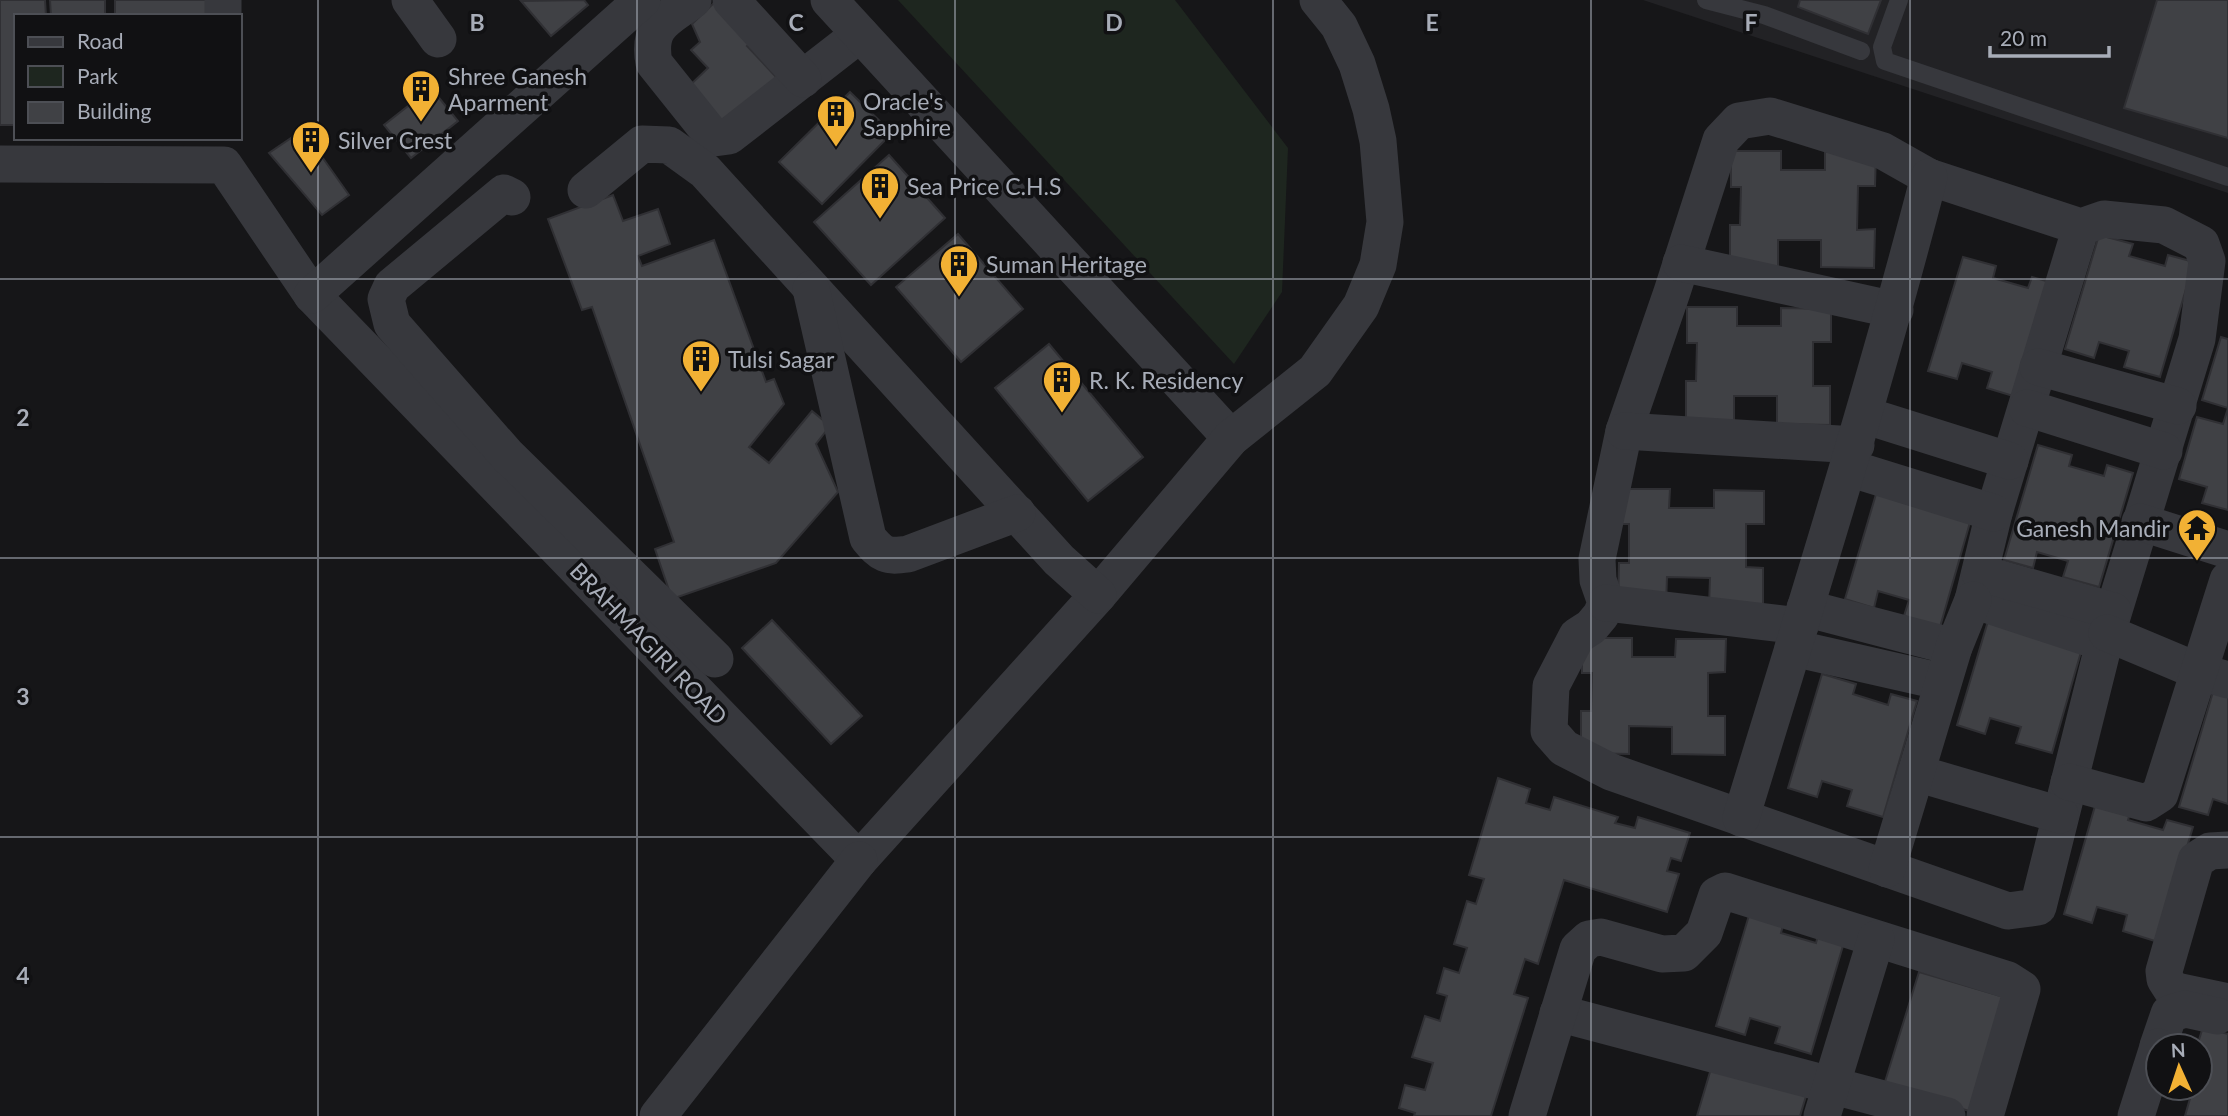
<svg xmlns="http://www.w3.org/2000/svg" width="2228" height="1116" font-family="Lato,sans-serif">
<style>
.built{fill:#222225}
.green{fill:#1e261f}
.building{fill:#404145;stroke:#303034;stroke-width:2}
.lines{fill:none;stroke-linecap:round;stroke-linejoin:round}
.service{stroke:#37383d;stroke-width:18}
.minor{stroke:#37383d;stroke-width:37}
.grid{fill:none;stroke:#a8adb8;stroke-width:2;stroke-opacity:0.55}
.labels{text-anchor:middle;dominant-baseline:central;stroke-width:7;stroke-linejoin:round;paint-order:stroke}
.poi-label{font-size:23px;fill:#a8adb8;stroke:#111113;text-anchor:start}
.street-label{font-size:23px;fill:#a8adb8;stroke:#111113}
.grid-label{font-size:23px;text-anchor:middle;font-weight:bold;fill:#a8adb8;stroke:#111113;stroke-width:7;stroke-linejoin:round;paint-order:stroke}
</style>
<rect width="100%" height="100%" fill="#161618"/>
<!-- built -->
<path class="built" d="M1643,0H2228V193Z"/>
<!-- green -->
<path class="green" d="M898,0H1175L1288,148L1282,292L1234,364Z"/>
<!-- building -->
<g class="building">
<path d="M0,0H45L46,16H16V125H0Z"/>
<path d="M50,0H105V16H51Z"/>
<rect x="115" y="0" width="104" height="16"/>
<path d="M584,0L588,5L551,36L521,1Z"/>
<path d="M717,0L757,36L747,46L777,78L722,129L685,90L708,68L691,50L700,42L692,24Z"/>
<path d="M1800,0H1881L1868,34L1798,7Z"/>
<path d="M2157,0H2228V138L2124,108Z"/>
<path d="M431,88L458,121L411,158L384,125Z"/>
<path d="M850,92L892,133L822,204L779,162Z"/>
<path d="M303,130L349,195L322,215L269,153Z"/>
<path d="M1731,151H1781V170H1825V152H1876L1875,186H1858L1857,230L1875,229L1874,268L1821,267V240H1778V267H1730V225H1740L1741,187H1731Z"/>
<path d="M889,155L945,218L871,285L814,222Z"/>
<path d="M613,195L623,221L658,209L670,244L638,256L642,266L714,240L766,382L774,379L784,404L749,447L769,463L812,411L830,426L816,444L838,492L776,563L672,599L655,549L674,542L592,307L582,310L548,219Z"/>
<path d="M958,234L1023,309L961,362L896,287Z"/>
<path d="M2099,235L2133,244L2129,256L2165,266L2168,255L2194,262L2160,377L2124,367L2129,351L2099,342L2094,358L2065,349Z"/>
<path d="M1963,257L1996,266L1993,278L2028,288L2032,277L2057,284L2023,399L1987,388L1992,372L1962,363L1957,379L1928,371Z"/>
<path d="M1687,307H1737V326H1781V308L1831,309V342H1813V386H1830V425L1777,424V396H1734V424L1686,423V381H1696L1697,343H1687Z"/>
<path d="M2221,337L2228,339V408L2202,400Z"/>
<path d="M1049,344L1143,457L1088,501L995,388Z"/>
<path d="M2228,408V510L2202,503L2207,487L2179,479L2197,417L2223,424Z"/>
<path d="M2038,445L2072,455L2069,466L2104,476L2107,465L2133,473L2099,587L2063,577L2068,561L2037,552L2033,568L2004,560Z"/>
<path d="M1879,484L1973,512L1940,627L1904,616L1909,600L1878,591L1874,608L1845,599Z"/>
<path d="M1620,489H1670L1669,508H1714V490L1764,491V524H1746V567L1763,568V606H1709L1710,578L1667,577L1666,605H1618L1619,563H1629V524H1619Z"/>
<path d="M1991,611L2085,638L2052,753L2016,743L2021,727L1990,718L1985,734L1957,725Z"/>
<path d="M772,620L862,716L831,744L742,648Z"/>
<path d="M1582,638H1632V657H1675L1676,639H1726L1725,672L1708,673V716H1725V755L1672,754V727L1629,726V754L1581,753V711H1591L1592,673H1582Z"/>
<path d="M1822,674L1856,684L1853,694L1888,705L1891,694L1917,701L1883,817L1847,806L1852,790L1822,781L1817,797L1788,788Z"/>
<path d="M2213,692L2228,696V804L2213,799L2208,815L2179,807Z"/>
<path d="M1498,778L1530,789L1526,803L1550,810L1554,797L1618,817L1615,823L1635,828L1638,817L1690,833L1681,861L1671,858L1667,871L1679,874L1667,912L1564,880L1538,964L1525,959L1514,994L1528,998L1491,1116H1414L1415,1113L1399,1108L1405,1085L1425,1090L1433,1063L1412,1057L1425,1016L1440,1021L1447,996L1437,993L1444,968L1459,973L1467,948L1454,944L1467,901L1476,904L1484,879L1469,875Z"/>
<path d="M2097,799L2131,810L2128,820L2163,830L2167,820L2193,827L2158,942L2123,931L2127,915L2097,907L2092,923L2064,914Z"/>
<path d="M1750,912L1784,922L1781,933L1816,943L1819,932L1845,939L1811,1054L1775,1043L1780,1027L1750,1018L1745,1035L1716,1026Z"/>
<path d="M1919,972L2004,997L1969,1111L1884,1085Z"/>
<path d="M2203,1027L2228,1034V1116H2185L2193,1088H2200V1046H2197Z"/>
<path d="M1715,1055L1810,1083L1800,1116H1697Z"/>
</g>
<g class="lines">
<!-- service -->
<g class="service">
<path d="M1706,0L1764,15L1861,51"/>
<path d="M1899,0L1882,47L1885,61L2228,177"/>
</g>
<!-- minor -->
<g class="minor">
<path d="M223,0V16"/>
<path d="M410,0L438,39"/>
<path d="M693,0C666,20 647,25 654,63L714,138L729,136L860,34"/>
<path d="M731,0L803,79"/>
<path d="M829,0L1231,438"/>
<path d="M0,164L224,165L312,295L859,860L1098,595L1231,438L1315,371L1361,306L1378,265L1385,222L1378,141L1371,109L1357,64L1339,26L1318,0"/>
<path d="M586,190L642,144L669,145L705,171L1059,560L1098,595"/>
<path d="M512,197L504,193L392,286L386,299L392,324L507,455L715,659"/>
<path d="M2081,227L2104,219L2164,225L2201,244L2207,261L2197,339L2104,643L2038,907L2008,911L1611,772L1564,748L1549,731L1551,686L1577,636L1591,627L1601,615L1606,603L1598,580L1597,559L1624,431L1672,292L1721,140L1739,121L1770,116L1883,151L1929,177L2081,227L1994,513L1973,600L2104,643"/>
<path d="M1681,263L1895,310"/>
<path d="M811,289L868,538C882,555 886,557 908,554L1017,513"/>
<path d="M312,295L642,0"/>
<path d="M2038,367L2178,406"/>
<path d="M2027,408L2164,451"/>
<path d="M1864,415L2010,461"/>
<path d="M1624,431L1856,445"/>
<path d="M1849,468L1994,513"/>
<path d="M2140,522L2228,550"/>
<path d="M1980,573L2113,611"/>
<path d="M1606,603L1800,626"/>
<path d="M1805,608L1954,647"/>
<path d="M2107,633L2200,672L2228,680"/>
<path d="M1793,648L1943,682"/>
<path d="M1916,773L2060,815"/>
<path d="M2069,782L2146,803L2160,794L2228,580"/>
<path d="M1741,818C1806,605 1873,393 1929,177"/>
<path d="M2228,850L2210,851L2196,860L2164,971L2165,979L2172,990L2228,1002"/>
<path d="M1887,869L1954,647L1973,600"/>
<path d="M1558,1013L1947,1116"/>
<path d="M2158,1046L2169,1014L2185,1009L2217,1016"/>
<path d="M658,1116L859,860"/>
<path d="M1527,1116L1578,949L1589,939L1601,937L1662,954L1684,953L1704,933L1717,895L1725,891L2008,980L2022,989L1985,1116"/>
<path d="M1822,1116L1876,939"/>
<path d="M2136,1116L2158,1047"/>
</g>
</g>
<!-- grid -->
<path class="grid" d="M318,0V1116M637,0V1116M955,0V1116M1273,0V1116M1591,0V1116M1910,0V1116M0,279H2228M0,558H2228M0,837H2228"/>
<!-- icons -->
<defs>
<g id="building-pin" transform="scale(2.0125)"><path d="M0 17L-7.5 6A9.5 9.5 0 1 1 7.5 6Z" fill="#f2b134" stroke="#111113"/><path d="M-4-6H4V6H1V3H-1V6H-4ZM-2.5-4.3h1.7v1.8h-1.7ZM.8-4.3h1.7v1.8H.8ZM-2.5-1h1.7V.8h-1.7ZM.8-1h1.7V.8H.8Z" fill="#111"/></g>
<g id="temple-pin" transform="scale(2.0125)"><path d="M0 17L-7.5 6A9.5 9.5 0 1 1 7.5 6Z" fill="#f2b134" stroke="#111113"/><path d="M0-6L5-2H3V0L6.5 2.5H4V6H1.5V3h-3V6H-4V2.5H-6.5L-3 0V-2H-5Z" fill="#111"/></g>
</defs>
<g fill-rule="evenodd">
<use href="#building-pin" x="421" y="89"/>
<use href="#building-pin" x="836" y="114"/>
<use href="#building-pin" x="311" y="140"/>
<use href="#building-pin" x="880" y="186"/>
<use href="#building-pin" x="959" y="264"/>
<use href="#building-pin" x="701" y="359"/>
<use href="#building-pin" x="1062" y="380"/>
<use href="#temple-pin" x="2197" y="528"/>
</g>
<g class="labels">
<!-- poi labels -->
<g class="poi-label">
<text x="448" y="76">Shree Ganesh<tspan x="448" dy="26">Aparment</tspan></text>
<text x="863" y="101">Oracle's<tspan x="863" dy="26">Sapphire</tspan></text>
<text x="338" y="140">Silver Crest</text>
<text x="907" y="186">Sea Price C.H.S</text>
<text x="986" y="264">Suman Heritage</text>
<text x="728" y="359">Tulsi Sagar</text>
<text x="1089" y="380">R. K. Residency</text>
<text x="2170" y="528" text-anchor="end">Ganesh Mandir</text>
</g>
<!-- street labels -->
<g class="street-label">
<text transform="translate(649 643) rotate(46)">BRAHMAGIRI ROAD</text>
</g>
</g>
<g class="grid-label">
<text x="477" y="31">B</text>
<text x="796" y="31">C</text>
<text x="1114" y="31">D</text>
<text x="1432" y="31">E</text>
<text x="1751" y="31">F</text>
<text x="23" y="426">2</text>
<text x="23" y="705">3</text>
<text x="23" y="984">4</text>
</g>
<!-- legend -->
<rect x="14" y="14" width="228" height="126" fill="#111113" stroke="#4d4f55" stroke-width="2"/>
<rect x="28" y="37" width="35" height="10" fill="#37383d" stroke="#4d4f55" stroke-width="2"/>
<text x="77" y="49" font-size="21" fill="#a8adb8">Road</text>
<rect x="28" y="66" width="35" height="21" fill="#1e261f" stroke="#4d4f55" stroke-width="2"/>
<text x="77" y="84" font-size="21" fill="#a8adb8">Park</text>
<rect x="28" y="102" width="35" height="21" fill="#404145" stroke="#4d4f55" stroke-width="2"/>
<text x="77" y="119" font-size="21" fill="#a8adb8">Building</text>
<!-- north arrow -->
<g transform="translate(2179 1067) rotate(357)"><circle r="33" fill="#111113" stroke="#4d4f55" stroke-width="2"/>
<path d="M0-5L12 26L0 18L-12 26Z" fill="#f2b134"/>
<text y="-10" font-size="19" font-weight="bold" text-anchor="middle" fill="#a8adb8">N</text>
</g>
<!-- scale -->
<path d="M1990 46v10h119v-10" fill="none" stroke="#a8adb8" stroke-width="3.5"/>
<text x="2000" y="46" font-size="21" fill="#a8adb8" stroke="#111113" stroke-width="5" paint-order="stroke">20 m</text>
</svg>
